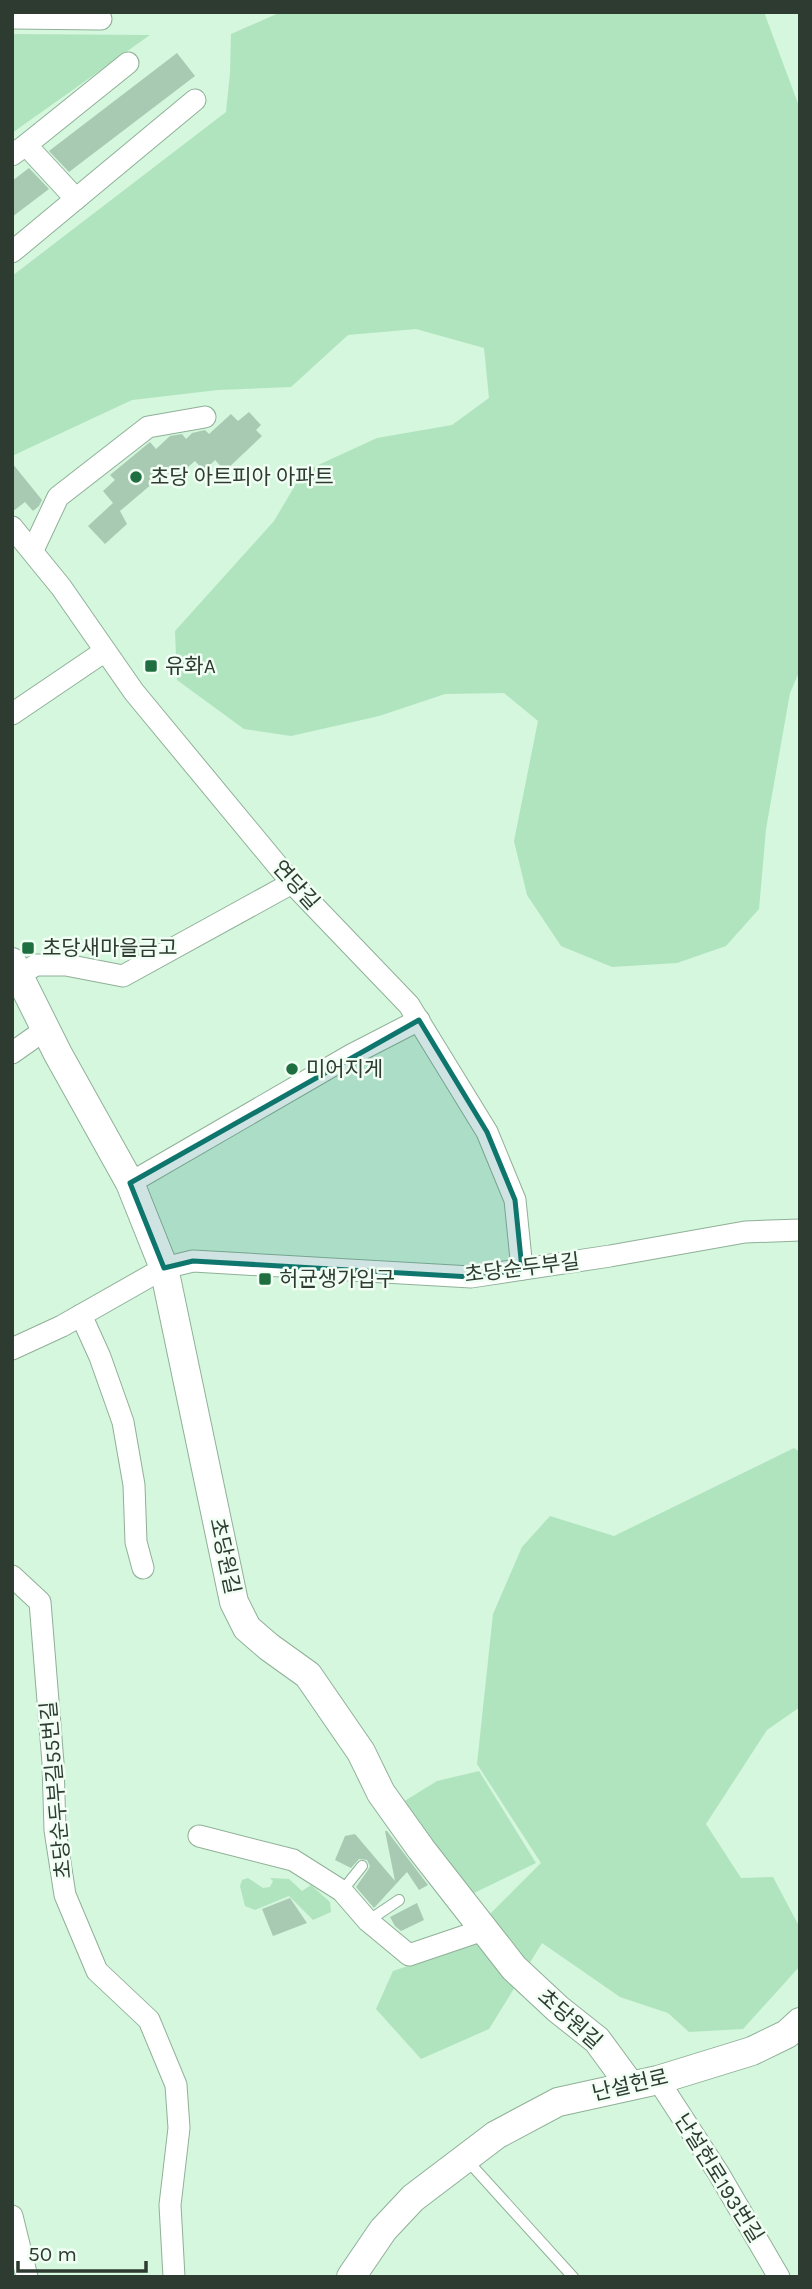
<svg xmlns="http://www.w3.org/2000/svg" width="812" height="2289" font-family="Karla,'Noto Sans KR',sans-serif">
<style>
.green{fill:#b0e4be}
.building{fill:#a9cab2}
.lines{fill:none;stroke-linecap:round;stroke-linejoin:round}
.lane-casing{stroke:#90b098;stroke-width:12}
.street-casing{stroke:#90b098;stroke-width:23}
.secondary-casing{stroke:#90b098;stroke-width:30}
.lane{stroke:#fff;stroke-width:10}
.street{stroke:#fff;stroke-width:21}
.secondary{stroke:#fff;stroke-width:28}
.marked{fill:#0f766e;fill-opacity:0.2;stroke:#0f766e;stroke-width:5;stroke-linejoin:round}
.poi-dot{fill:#1e6e3f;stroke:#f0fef3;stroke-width:2.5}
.labels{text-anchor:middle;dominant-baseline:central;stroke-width:5;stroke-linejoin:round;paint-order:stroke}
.poi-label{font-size:21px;fill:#2e3b31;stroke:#f0fef3;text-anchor:start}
.street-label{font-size:21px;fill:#2e3b31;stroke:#f0fef3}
</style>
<rect width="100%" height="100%" fill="#d4f7dd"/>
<!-- green -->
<g class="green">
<path d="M281,12H764L800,109V670L790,693L766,829L759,909L726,946L677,963L612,967L561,946L527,895L514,841L538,721L504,693L445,694L379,716L291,736L244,729L177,680L175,631L274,521L303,472L377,438L452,425L489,398L484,348L416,329L348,335L291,387L218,390L132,400L12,456V276L226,112L230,73L231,34Z"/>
<path d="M12,34L150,35L12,133Z"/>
<path d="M794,1448L800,1452V1707L767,1730L706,1824L741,1878L773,1877L800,1928V1966L743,2029L689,2032L668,2013L620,1997L542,1943L489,2029L421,2059L376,2009L393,1971L453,1951L541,1863L477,1764L493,1614L522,1547L550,1516L614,1536Z"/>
<path d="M479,1771L536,1863L472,1894L398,1805L437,1781Z"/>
<path d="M248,1878L263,1888L270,1887L273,1881L270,1878L289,1879L302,1891L311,1885L330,1902L331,1912L313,1920L289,1896L255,1910L245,1906L240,1886L242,1880Z"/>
</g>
<!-- building -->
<g class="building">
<path d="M177,53L195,76L69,172L49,151Z"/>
<path d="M29,168L49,189L12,217V181Z"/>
<path d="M249,412L261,425L256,430L262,436L225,471L215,460L204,471L195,461L173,480L166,472L120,511L127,524L105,544L88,526L113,503L103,491L115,480L110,475L150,442L156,449L170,436L182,434L186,439L192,433L205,430L209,434L231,414L238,421Z"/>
<path d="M12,463L42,500L39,506L33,511L25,502L12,512Z"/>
<path d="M385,1831H387L428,1885L419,1890L407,1872L374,1908L356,1887L368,1870L370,1866L367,1860L359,1859L351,1868L335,1860L345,1836L355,1834L395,1881Z"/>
<path d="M290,1898L307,1923L273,1936L262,1909Z"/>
<path d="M417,1903L424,1920L401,1931L395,1926L390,1917Z"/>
</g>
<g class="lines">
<!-- lane casing -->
<g class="lane-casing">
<g id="lane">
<path d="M342,1891L362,1866"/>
<path d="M368,1921L399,1900"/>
<path d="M466,2159L573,2277"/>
</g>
</g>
<!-- street casing -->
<g class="street-casing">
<g id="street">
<path d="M12,18L101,19"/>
<path d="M26,145L128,63"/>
<path d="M12,155L26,145L76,199"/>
<path d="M12,252L195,100"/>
<path d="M12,527L61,587L134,692L292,883L409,1005L487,1132L515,1200L522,1269"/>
<path d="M33,550L58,497L148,427L205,417"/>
<path d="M12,714L105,651"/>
<path d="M19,975L36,965H66L123,976L292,883"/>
<path d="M12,1053L46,1029"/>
<path d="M130,1183L351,1055L419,1020"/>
<path d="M81,1315L100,1357L123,1422L134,1485L136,1542L143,1568"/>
<path d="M12,1349L62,1326L164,1268L193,1261L471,1277L610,1256L745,1232L800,1230"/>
<path d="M12,1576L40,1602L53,1763L55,1830L65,1895L97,1971L149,2020L176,2085L179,2128L170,2205L174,2277"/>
<path d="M199,1836L293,1860L342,1891L368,1921L409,1955L483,1930"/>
<path d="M658,2080L719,2174L779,2277"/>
<path d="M12,2216L27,2277"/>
</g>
</g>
<!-- secondary casing -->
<g class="secondary-casing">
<g id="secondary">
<path d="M12,962L58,1054L130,1183L164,1268L234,1602L247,1628L269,1647L308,1675L361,1752L381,1793L421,1849L514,1968L558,2009L597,2040L630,2085"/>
<path d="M351,2277L383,2230L413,2198L496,2135L558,2102L658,2080L752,2051L787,2034L800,2022"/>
</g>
</g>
<!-- lane -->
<use href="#lane" class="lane"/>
<!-- street -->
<use href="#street" class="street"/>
<!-- secondary -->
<use href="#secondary" class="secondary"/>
</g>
<!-- marked area -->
<path class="marked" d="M419,1020L487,1132L515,1200L522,1269L471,1277L193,1261L164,1268L130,1183Z"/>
<!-- markers -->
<g class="poi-dot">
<circle cx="136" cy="477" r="7"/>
<rect x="144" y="659" width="14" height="14" rx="3.5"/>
<rect x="21" y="941" width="14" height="14" rx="3.5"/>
<circle cx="292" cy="1069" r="7"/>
<rect x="258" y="1272" width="14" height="14" rx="3.5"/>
</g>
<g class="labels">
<!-- poi labels -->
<g class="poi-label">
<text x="150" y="477">초당 아트피아 아파트</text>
<text x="165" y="666">유화A</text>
<text x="42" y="948">초당새마을금고</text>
<text x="306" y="1069">미어지게</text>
<text x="279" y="1279">허균생가입구</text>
</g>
<!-- street labels -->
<g class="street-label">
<text transform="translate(296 885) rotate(48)">연당길</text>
<text transform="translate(522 1268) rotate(-7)">초당순두부길</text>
<text transform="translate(225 1556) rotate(78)">초당원길</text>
<text transform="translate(56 1790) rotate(-95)">초당순두부길55번길</text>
<text transform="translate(570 2019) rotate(42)">초당원길</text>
<text transform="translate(630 2085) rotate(-13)">난설헌로</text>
<text transform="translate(719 2178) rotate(58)">난설헌로193번길</text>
</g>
</g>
<!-- border -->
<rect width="812" height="2289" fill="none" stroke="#2e3b31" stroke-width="28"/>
<!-- scale -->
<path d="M18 2261v10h128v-10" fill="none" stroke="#2e3b31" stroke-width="3.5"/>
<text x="28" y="2261" font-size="21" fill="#2e3b31" stroke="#f0fef3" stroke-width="5" paint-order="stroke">50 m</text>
</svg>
